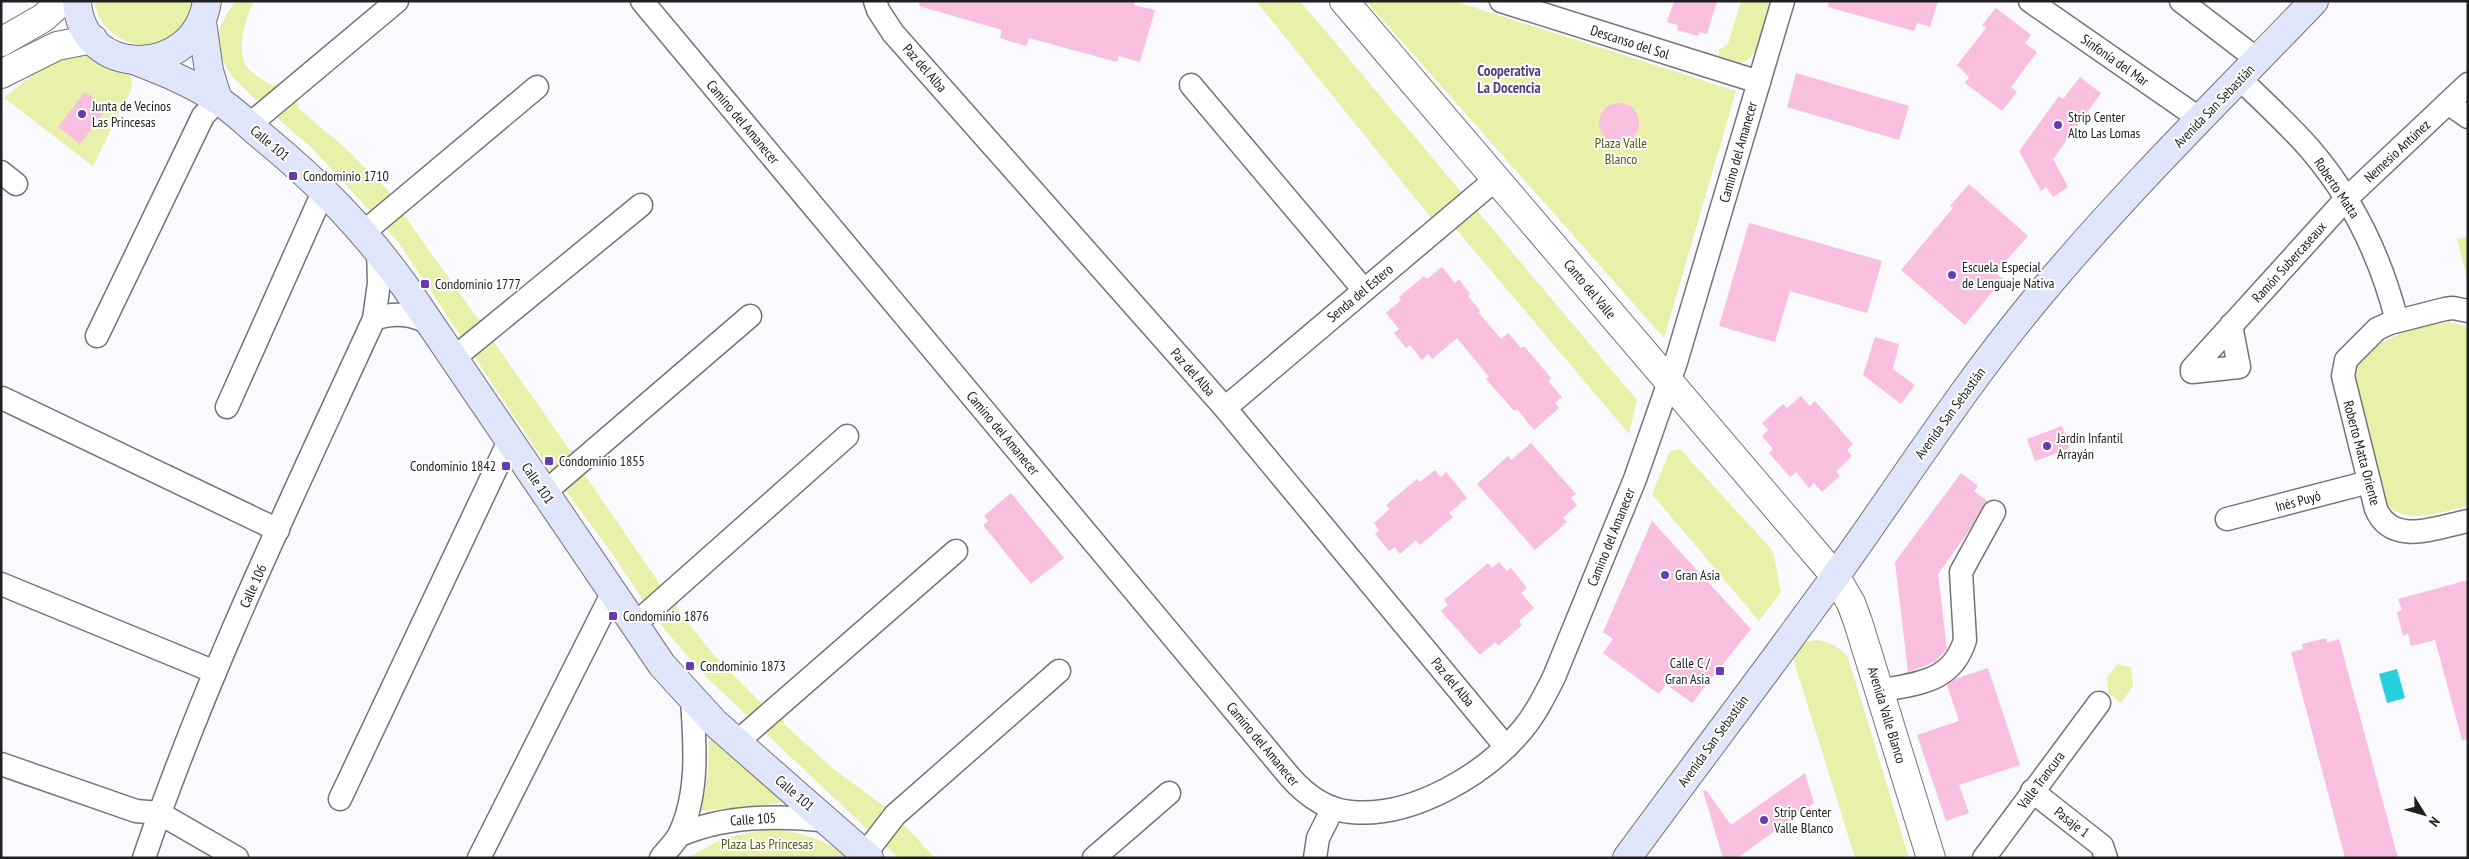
<svg xmlns="http://www.w3.org/2000/svg" width="2469" height="859" font-family="'PT Sans Narrow',sans-serif">
<style>
.green{fill:#e8f0aa}
.water{fill:#27d0dc}
.building{fill:#f8bfde}
.lines{fill:none;stroke-linecap:round;stroke-linejoin:round}
.minor-casing{stroke:#747377;stroke-width:25}
.tertiary-casing{stroke:#747377;stroke-width:30}
.secondary-casing{stroke:#747377;stroke-width:30}
.minor{stroke:#fff;stroke-width:22}
.tertiary{stroke:#fff;stroke-width:28}
.secondary{stroke:#e0e6fa;stroke-width:28}
.poi-dot{fill:#683bb3;stroke:#fff;stroke-width:2}
.labels{text-anchor:middle;dominant-baseline:central;stroke-width:4;stroke-linejoin:round;paint-order:stroke}
.street-label{font-size:14px;fill:#202022;stroke:#fff}
.poi-label{font-size:14px;fill:#202022;stroke:#fff;text-anchor:start}
.park-label{font-size:14px;fill:#535708;stroke:#fff}
.neighbourhood-label{font-size:15px;font-weight:bold;fill:#523f7c;stroke:#fff}
</style>
<rect width="100%" height="100%" fill="#faf9fe"/>
<!-- green -->
<g class="green">
<path d="M94,1H193C190,11 187,21 180,29C151,61 100,41 94,1Z"/>
<path d="M235,1H255C245,13 237,53 246,66C252,74 264,80 272,86L277,85L297,102L299,109L345,148L400,202L405,211L404,215L478,319L484,320L497,337L494,342L569,449L573,451L586,468L585,475L659,583L663,584L678,603L677,609L714,655L760,702H766L784,719V724L832,768L881,804L886,806L935,858H900L883,844L704,675L655,618L609,549L545,463L398,242L312,148L252,96L231,75L215,47L221,24Z"/>
<path d="M1256,1H1300L1637,400L1629,434L1455,228L1432,219Z"/>
<path d="M1366,1H1454L1736,91L1664,338Z"/>
<path d="M1741,1H1772C1767,18 1760,64 1737,63C1731,63 1724,59 1718,57L1719,50L1728,44Z"/>
<path d="M72,48L130,69L132,88L93,166L4,98L57,55Z"/>
<path d="M2468,236V282L2457,239Z"/>
<path d="M2450,322L2468,327V506C2442,511 2405,528 2385,502L2354,376C2363,339 2418,326 2450,322Z"/>
<path d="M1680,449L1773,551L1781,592L1759,621L1652,494L1670,451Z"/>
<path d="M1817,640C1831,642 1838,647 1848,657L1909,858H1855L1793,658L1805,642Z"/>
<path d="M2117,664L2131,667L2133,686L2121,703L2108,693L2107,678Z"/>
<path d="M709,734L791,802L701,811L708,772Z"/>
<path d="M767,829C798,831 822,838 847,856L687,858L724,838Z"/>
</g>
<!-- water -->
<path class="water" d="M2397,669L2405,698L2387,703L2379,674Z"/>
<!-- building -->
<g class="building">
<path d="M920,1H1135L1134,5L1155,10L1140,62L1119,56L1117,62L1029,38L1026,46L1000,38L1002,30L919,6Z"/>
<path d="M1674,1H1717L1707,34L1699,32L1698,36L1677,30L1678,25L1667,22Z"/>
<path d="M1829,1H1938L1930,27L1917,23L1914,31L1828,7Z"/>
<path d="M1996,8L2031,35L2025,43L2037,52L2011,87L2017,92L2002,111L1965,83L1969,77L1957,65L1986,28L1982,25Z"/>
<path d="M1796,73L1909,106L1899,140L1787,107Z"/>
<path d="M2080,77L2101,93L2053,159L2068,187L2053,197L2046,187L2041,191L2019,151L2059,96L2063,99Z"/>
<path d="M85,92L107,108L80,144L58,127Z"/>
<circle cx="1619" cy="123" r="20"/>
<path d="M1969,184L2028,236L1995,273L2003,279L1965,325L1901,270L1953,208L1950,206Z"/>
<path d="M1749,223L1882,261L1867,313L1790,291L1775,342L1719,326Z"/>
<path d="M1442,267L1455,283L1459,279L1470,294L1468,296L1480,311L1478,312L1501,339L1508,333L1521,348L1524,346L1551,378L1548,381L1562,397L1555,403L1559,408L1534,430L1517,409L1514,411L1486,379L1489,377L1457,338L1432,359L1428,354L1422,360L1410,345L1406,348L1394,333L1399,329L1386,313L1401,300L1399,297L1424,276L1427,279Z"/>
<path d="M1875,337L1899,344L1893,369L1915,385L1901,404L1863,375Z"/>
<path d="M1801,396L1810,406L1815,401L1853,444L1847,450L1852,456L1836,471L1840,476L1822,492L1814,483L1809,488L1796,472L1790,477L1769,453L1773,449L1762,436L1768,430L1762,423L1783,404L1787,408Z"/>
<path d="M2062,426L2070,448L2035,461L2027,439Z"/>
<path d="M1531,443L1576,494L1571,498L1577,505L1563,518L1567,522L1535,550L1477,484L1508,456L1511,460Z"/>
<path d="M1435,470L1441,477L1446,472L1467,498L1449,513L1453,517L1420,545L1416,540L1400,554L1395,547L1389,551L1375,534L1379,530L1374,523L1390,509L1386,505L1417,479L1420,482Z"/>
<path d="M1961,473L1978,486L1974,491L1987,501L1966,535L1938,574L1947,649L1935,662L1908,672L1895,562Z"/>
<path d="M1011,493L1064,558L1031,584L983,525L988,521L984,516Z"/>
<path d="M1652,521L1751,629L1692,703L1666,684L1659,694L1603,653L1613,639L1603,632Z"/>
<path d="M1499,562L1507,571L1511,568L1527,588L1521,593L1534,608L1519,621L1522,625L1498,646L1495,642L1480,655L1441,611L1448,605L1444,600L1488,563L1492,568Z"/>
<path d="M2468,580V739L2462,740L2435,640L2411,646L2408,634L2403,636L2397,612L2402,610L2398,599Z"/>
<path d="M2326,638L2327,643L2339,639L2398,858H2345L2291,652L2303,649L2302,644Z"/>
<path d="M1988,668L2020,765L1959,785L1969,813L1946,821L1917,735L1959,721L1947,685L1955,679Z"/>
<path d="M1805,773L1814,803L1737,858H1723L1703,791L1706,790L1731,825Z"/>
</g>
<g class="lines">
<!-- minor casing -->
<g class="minor-casing">
<g id="minor">
<path d="M642,1L1290,777C1306,795 1326,810 1351,812C1412,818 1485,775 1523,729C1536,713 1545,695 1554,677L1635,479L1676,362L1783,1"/>
<path d="M875,1L878,10L893,33L1225,408L1506,747"/>
<path d="M1501,1L1759,82"/>
<path d="M2030,1L2200,119"/>
<path d="M2181,1L2258,60"/>
<path d="M2240,79C2264,102 2288,124 2310,149C2353,199 2381,258 2397,321"/>
<path d="M1191,85L1364,290"/>
<path d="M2448,103L2468,117"/>
<path d="M249,125L397,1"/>
<path d="M1,172L16,184"/>
<path d="M364,232L537,87"/>
<path d="M2468,311L2453,308L2445,309L2390,323L2377,329L2346,360L2343,376L2376,509C2392,547 2437,527 2468,521"/>
<path d="M374,319C395,312 412,314 431,324"/>
<path d="M2231,325L2239,367L2192,372V369L2346,199L2468,84"/>
<path d="M97,336L203,116L218,100"/>
<path d="M454,358L641,205"/>
<path d="M2,398L278,530"/>
<path d="M227,407L324,190"/>
<path d="M1225,408L1496,179"/>
<path d="M544,493L750,316"/>
<path d="M2227,519L2369,482"/>
<path d="M1,584L215,672"/>
<path d="M634,625L847,436"/>
<path d="M1879,691C1917,683 1952,683 1965,640L1961,572L1994,512"/>
<path d="M737,742L956,551"/>
<path d="M1,764L136,811L159,813L237,858"/>
<path d="M2032,791L2102,846L2106,858"/>
<path d="M340,799L509,441"/>
<path d="M680,835C726,815 778,815 828,821"/>
<path d="M144,858C207,673 293,496 374,319L379,283L378,248"/>
<path d="M479,858L612,594"/>
<path d="M661,858C667,850 676,842 680,833C699,793 695,743 692,700"/>
<path d="M860,858L865,854L895,815L1059,671"/>
<path d="M1094,858L1169,793"/>
<path d="M1315,858L1318,838L1333,808"/>
<path d="M1984,858L2099,703"/>
</g>
</g>
<!-- tertiary casing -->
<g class="tertiary-casing">
<g id="tertiary">
<path d="M1344,1L1835,576L1851,603L1858,622L1931,858"/>
<path d="M1,42L43,18L62,1"/>
<path d="M1,74L57,46L93,39"/>
</g>
</g>
<!-- secondary casing -->
<g class="secondary-casing">
<g id="secondary">
<path d="M77,1C81,79 195,80 207,1"/>
<path d="M202,22L209,71L218,100"/>
<path d="M134,60C162,71 190,82 216,99C233,109 248,125 263,137C320,184 361,226 404,285L662,665L715,723L869,858"/>
<path d="M1627,858C1696,764 1766,672 1834,578C1903,482 1966,382 2042,292C2127,190 2222,97 2314,1"/>
</g>
</g>
<!-- minor -->
<use href="#minor" class="minor"/>
<!-- tertiary -->
<use href="#tertiary" class="tertiary"/>
<!-- secondary -->
<use href="#secondary" class="secondary"/>
</g>
<!-- markers -->
<g class="poi-dot">
<circle cx="82" cy="114" r="5"/>
<circle cx="2058" cy="125" r="5"/>
<rect x="288" y="171" width="10" height="10" rx="2.5"/>
<circle cx="1952" cy="275" r="5"/>
<rect x="420" y="279" width="10" height="10" rx="2.5"/>
<circle cx="2047" cy="446" r="5"/>
<rect x="544" y="456" width="10" height="10" rx="2.5"/>
<rect x="501" y="461" width="10" height="10" rx="2.5"/>
<circle cx="1665" cy="575" r="5"/>
<rect x="608" y="611" width="10" height="10" rx="2.5"/>
<rect x="685" y="661" width="10" height="10" rx="2.5"/>
<rect x="1715" y="666" width="10" height="10" rx="2.5"/>
<circle cx="1764" cy="820" r="5"/>
</g>
<g class="labels">
<!-- street labels -->
<g class="street-label">
<text transform="translate(1630 42) rotate(18)">Descanso del Sol</text>
<text transform="translate(2115 60) rotate(35)">Sinfonía del Mar</text>
<text transform="translate(925 68) rotate(49)">Paz del Alba</text>
<text transform="translate(2214 106) rotate(-46)">Avenida San Sebastián</text>
<text transform="translate(743 122) rotate(50)">Camino del Amanecer</text>
<text transform="translate(270 143) rotate(40)">Calle 101</text>
<text transform="translate(2397 151) rotate(-43)">Nemesio Antúnez</text>
<text transform="translate(1738 152) rotate(-74)">Camino del Amanecer</text>
<text transform="translate(2337 188) rotate(56)">Roberto Matta</text>
<text transform="translate(2289 262) rotate(-48)">Ramón Subercaseaux</text>
<text transform="translate(1590 289) rotate(50)">Canto del Valle</text>
<text transform="translate(1360 293) rotate(-40)">Senda del Estero</text>
<text transform="translate(1193 372) rotate(48)">Paz del Alba</text>
<text transform="translate(1950 413) rotate(-54)">Avenida San Sebastián</text>
<text transform="translate(1003 433) rotate(50)">Camino del Amanecer</text>
<text transform="translate(2362 453) rotate(75)">Roberto Matta Oriente</text>
<text transform="translate(538 483) rotate(56)">Calle 101</text>
<text transform="translate(2298 501) rotate(-15)">Inés Puyó</text>
<text transform="translate(1611 537) rotate(-68)">Camino del Amanecer</text>
<text transform="translate(253 586) rotate(-66)">Calle 106</text>
<text transform="translate(1453 682) rotate(50)">Paz del Alba</text>
<text transform="translate(1887 715) rotate(73)">Avenida Valle Blanco</text>
<text transform="translate(1713 741) rotate(-54)">Avenida San Sebastián</text>
<text transform="translate(1263 744) rotate(50)">Camino del Amanecer</text>
<text transform="translate(2041 780) rotate(-53)">Valle Trancura</text>
<text transform="translate(795 793) rotate(41)">Calle 101</text>
<text transform="translate(753 819) rotate(-4)">Calle 105</text>
<text transform="translate(2072 822) rotate(38)">Pasaje 1</text>
</g>
<!-- poi labels -->
<g class="poi-label">
<text x="92" y="106">Junta de Vecinos<tspan x="92" dy="16">Las Princesas</tspan></text>
<text x="2068" y="117">Strip Center<tspan x="2068" dy="16">Alto Las Lomas</tspan></text>
<text x="303" y="176">Condominio 1710</text>
<text x="1962" y="267">Escuela Especial<tspan x="1962" dy="16">de Lenguaje Nativa</tspan></text>
<text x="435" y="284">Condominio 1777</text>
<text x="2057" y="438">Jardín Infantil<tspan x="2057" dy="16">Arrayán</tspan></text>
<text x="559" y="461">Condominio 1855</text>
<text x="496" y="466" text-anchor="end">Condominio 1842</text>
<text x="1675" y="575">Gran Asia</text>
<text x="623" y="616">Condominio 1876</text>
<text x="1710" y="663" text-anchor="end">Calle C /<tspan x="1710" dy="16">Gran Asia</tspan></text>
<text x="700" y="666">Condominio 1873</text>
<text x="1774" y="812">Strip Center<tspan x="1774" dy="16">Valle Blanco</tspan></text>
</g>
<!-- park labels -->
<g class="park-label">
<text x="1621" y="143">Plaza Valle<tspan x="1621" dy="16">Blanco</tspan></text>
<text x="767" y="844">Plaza Las Princesas</text>
</g>
<!-- neighbourhood labels -->
<g class="neighbourhood-label">
<text x="1509" y="70">Cooperativa<tspan x="1509" dy="17">La Docencia</tspan></text>
</g>
</g>
<!-- border -->
<rect width="2469" height="859" fill="none" stroke="#202022" stroke-width="5"/>
<!-- north arrow -->
<g transform="translate(2424 814) rotate(127)" stroke="#ffffff" stroke-width="4" paint-order="stroke">
<path d="M0-4L9 19L0 12L-9 19Z" fill="#202022"/>
<text y="-8" font-size="14" font-weight="bold" text-anchor="middle" fill="#202022">N</text>
</g>
</svg>
